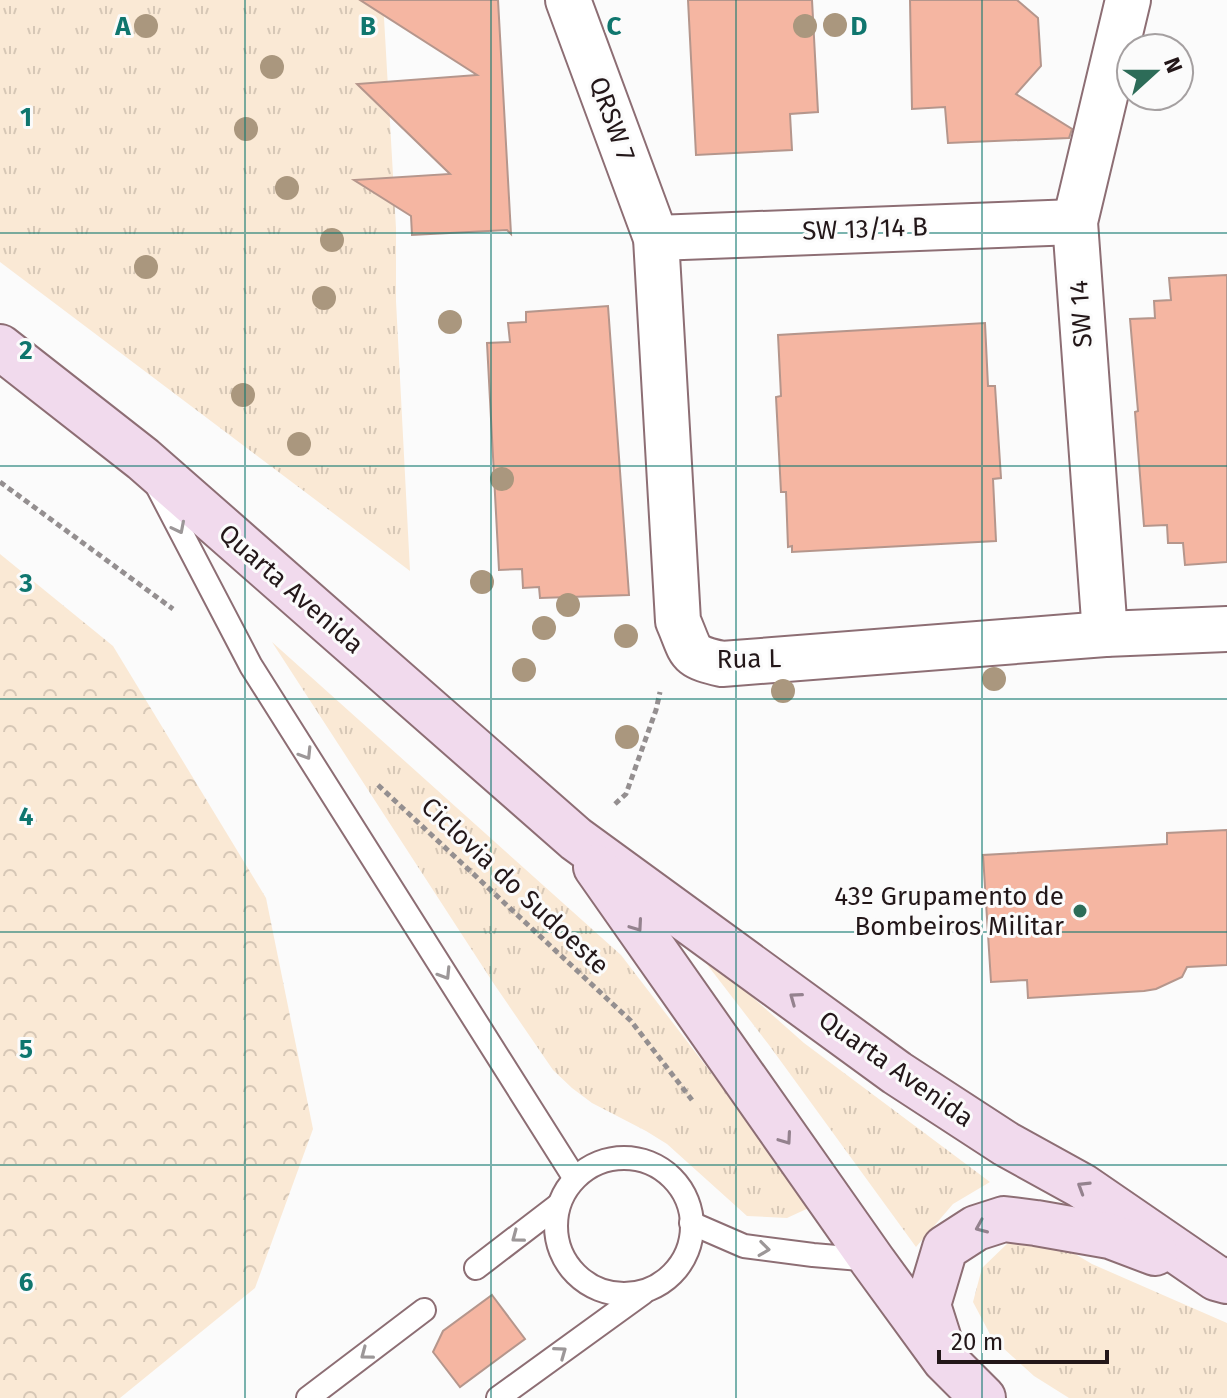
<svg xmlns="http://www.w3.org/2000/svg" width="1227" height="1398" font-family="'Fira Sans',sans-serif">
<style>
.grass{fill:url(#grass-tufts)}
.forest{fill:url(#forest-crowns)}
.building{fill:#f5b6a2;stroke:#b5968c;stroke-width:2}
.lines{fill:none;stroke-linecap:round;stroke-linejoin:round}
.service-casing{stroke:#8d6e74;stroke-width:26}
.minor-casing{stroke:#8d6e74;stroke-width:48}
.secondary-casing{stroke:#8d6e74;stroke-width:48}
.path{stroke:#948f90;stroke-width:5;stroke-dasharray:6 4;stroke-linecap:butt}
.service{stroke:#fff;stroke-width:22}
.minor{stroke:#fff;stroke-width:44}
.secondary{stroke:#f1daed;stroke-width:44}
.tree{fill:#aa977e}
.oneway{stroke:#9c9798}
.oneway2{stroke:#94828e}
.grid{fill:none;stroke:#0f766e;stroke-width:2;stroke-opacity:0.55}
.poi-dot{fill:#2d6c58;stroke:#fbfbfb;stroke-width:3}
.labels{text-anchor:middle;dominant-baseline:central;stroke-width:6;stroke-linejoin:round;paint-order:stroke}
.street-label{font-size:26px;fill:#231719;stroke:#fbfbfb}
.poi-label{font-size:26px;fill:#231719;stroke:#fbfbfb;text-anchor:end}
.grid-label{font-size:26px;text-anchor:middle;font-weight:bold;fill:#0f766e;stroke:#fbfbfb;stroke-width:6;stroke-linejoin:round;paint-order:stroke}
</style>
<defs>
<pattern id="grass-tufts" width="24" height="20" patternUnits="userSpaceOnUse" patternTransform="scale(2)"><rect width="24" height="20" fill="#fae9d5"/><path d="M3 7l-1-3M5 7V3M7 7l1-3M15 17l-1-3M17 17v-4M19 17l1-3" fill="none" stroke="#d6c7b6"/></pattern>
<pattern id="forest-crowns" width="20" height="18" patternUnits="userSpaceOnUse" patternTransform="scale(2)"><rect width="20" height="18" fill="#fae9d5"/><path d="M2 6a3 3 0 1 1 6 0M12 15a3 3 0 1 1 6 0" fill="none" stroke="#d6c7b6"/></pattern>
</defs>
<rect width="100%" height="100%" fill="#fbfbfb"/>
<!-- grass -->
<g class="grass">
<path d="M0,0H383L396,228V301L410,571L0,262Z"/>
<path d="M272,642L621,955L813,1206L787,1218L747,1216L667,1144L646,1131L592,1103L572,1088L553,1070L494,984Z"/>
<path d="M689,941L804,1043L990,1182L953,1204L916,1247L769,1045Z"/>
<path d="M1048,1238L1092,1264L1227,1323V1398H1069L1034,1376L992,1338L973,1302L982,1268L1010,1241Z"/>
</g>
<!-- forest -->
<path class="forest" d="M0,554L113,646L266,898L313,1129L255,1288L120,1398H0Z"/>
<!-- building -->
<g class="building">
<path d="M360,0H498L511,234L507,230L412,235L411,216L354,180L450,174L357,84L477,75Z"/>
<path d="M688,0H812L818,112L790,114L792,150L696,155Z"/>
<path d="M910,0H1017L1038,18L1041,66L1016,94L1072,129L1069,138L948,143L945,107L912,109Z"/>
<path d="M1227,275V562L1185,565L1183,543H1168L1167,525L1144,526L1135,412L1138,411L1130,319L1155,318L1154,301L1171,300L1169,278Z"/>
<path d="M608,306L629,595L540,598L539,587L523,588L522,569L499,570L487,343L510,342L508,323L526,322V312Z"/>
<path d="M985,323L988,386H995L1001,478L993,479L996,541L792,552V546L788,547L786,492H781L776,397L781,396L778,335Z"/>
<path d="M1227,830V965L1187,967L1182,977L1156,989L1144,991L1028,998L1027,980L991,982L983,855L1167,844V833Z"/>
<path d="M492,1295L525,1339L460,1387L433,1352L443,1331Z"/>
</g>
<g class="lines">
<!-- service casing -->
<g class="service-casing">
<g id="service">
<path d="M158,488L251,666L574,1177"/>
<circle cx="624" cy="1226" r="68"/>
<path d="M691,1223L744,1246L813,1255L872,1260"/>
<path d="M476,1268L557,1206"/>
<path d="M308,1398L424,1310"/>
<path d="M498,1398L643,1293"/>
</g>
</g>
<!-- minor casing -->
<g class="minor-casing">
<g id="minor">
<path d="M568,0L656,238L678,621C692,653 686,656 722,664L1105,634L1227,629"/>
<path d="M656,238L1075,222"/>
<path d="M1105,634L1075,222L1128,0"/>
</g>
</g>
<!-- secondary casing -->
<g class="secondary-casing">
<g id="secondary">
<path d="M0,347L143,459L576,839L897,1073L1006,1144L1082,1186L1216,1278L1227,1281"/>
<path d="M596,867L872,1260L945,1360L983,1398"/>
<path d="M942,1349L928,1305L945,1248L976,1228L1004,1219L1036,1223L1110,1236L1155,1253"/>
</g>
</g>
<!-- path -->
<g class="path">
<path d="M0,482L173,609"/>
<path d="M378,785L631,1021L692,1100"/>
<path d="M615,804L626,794L656,710L660,692"/>
</g>
<!-- service -->
<use href="#service" class="service"/>
<!-- minor -->
<use href="#minor" class="minor"/>
<!-- secondary -->
<use href="#secondary" class="secondary"/>
</g>
<!-- trees -->
<g class="tree">
<circle cx="835" cy="25" r="12"/>
<circle cx="146" cy="26" r="12"/>
<circle cx="805" cy="26" r="12"/>
<circle cx="272" cy="67" r="12"/>
<circle cx="246" cy="129" r="12"/>
<circle cx="287" cy="188" r="12"/>
<circle cx="332" cy="240" r="12"/>
<circle cx="146" cy="267" r="12"/>
<circle cx="324" cy="298" r="12"/>
<circle cx="450" cy="322" r="12"/>
<circle cx="243" cy="395" r="12"/>
<circle cx="299" cy="444" r="12"/>
<circle cx="502" cy="479" r="12"/>
<circle cx="482" cy="582" r="12"/>
<circle cx="568" cy="605" r="12"/>
<circle cx="544" cy="628" r="12"/>
<circle cx="626" cy="636" r="12"/>
<circle cx="524" cy="670" r="12"/>
<circle cx="994" cy="679" r="12"/>
<circle cx="783" cy="691" r="12"/>
<circle cx="627" cy="737" r="12"/>
</g>
<!-- one-way arrows -->
<defs><path id="oneway-chevron" d="M-2-3.5L2.5 0L-2 3.5" fill="none" stroke-width="1.6" stroke-linecap="round" stroke-linejoin="round" transform="scale(2)"/></defs>
<g class="oneway">
<use href="#oneway-chevron" transform="translate(179 528) rotate(63)"/>
<use href="#oneway-chevron" transform="translate(306 754) rotate(58)"/>
<use href="#oneway-chevron" transform="translate(445 974) rotate(58)"/>
<use href="#oneway-chevron" transform="translate(517 1237) rotate(143)"/>
<use href="#oneway-chevron" transform="translate(764 1249) rotate(7)"/>
<use href="#oneway-chevron" transform="translate(561 1352) rotate(-36)"/>
<use href="#oneway-chevron" transform="translate(366 1354) rotate(143)"/>
</g>
<g class="oneway2">
<use href="#oneway-chevron" transform="translate(637 926) rotate(55)"/>
<use href="#oneway-chevron" transform="translate(795 998) rotate(-144)"/>
<use href="#oneway-chevron" transform="translate(786 1139) rotate(55)"/>
<use href="#oneway-chevron" transform="translate(1083 1187) rotate(-148)"/>
<use href="#oneway-chevron" transform="translate(981 1227) rotate(157)"/>
</g>
<!-- grid -->
<path class="grid" d="M245,0V1398M491,0V1398M736,0V1398M982,0V1398M0,233H1227M0,466H1227M0,699H1227M0,932H1227M0,1165H1227"/>
<!-- markers -->
<circle class="poi-dot" cx="1080" cy="911" r="8"/>
<g class="labels">
<!-- street labels -->
<g class="street-label">
<text transform="translate(612 119) rotate(70)">QRSW 7</text>
<text transform="translate(865 229) rotate(-2)">SW 13/14 B</text>
<text transform="translate(1081 314) rotate(-94)">SW 14</text>
<text transform="translate(291 589) rotate(41)">Quarta Avenida</text>
<text transform="translate(749 659) rotate(-1)">Rua L</text>
<text transform="translate(515 886) rotate(43)">Ciclovia do Sudoeste</text>
<text transform="translate(896 1069) rotate(35)">Quarta Avenida</text>
</g>
<!-- poi labels -->
<g class="poi-label">
<text x="1064" y="896">43º Grupamento de<tspan x="1064" dy="30">Bombeiros Militar</tspan></text>
</g>
</g>
<g class="grid-label">
<text x="123" y="35">A</text>
<text x="368" y="35">B</text>
<text x="614" y="35">C</text>
<text x="859" y="35">D</text>
<text x="26" y="126">1</text>
<text x="26" y="359">2</text>
<text x="26" y="592">3</text>
<text x="26" y="825">4</text>
<text x="26" y="1058">5</text>
<text x="26" y="1291">6</text>
</g>
<!-- north arrow -->
<g transform="translate(1155 72) rotate(69)"><circle r="38" fill="#fbfbfb" stroke="#a5a0a1" stroke-width="2"/>
<path d="M0-6L14 30L0 20L-14 30Z" fill="#2d6c58"/>
<text y="-12" font-size="22" font-weight="bold" text-anchor="middle" fill="#231719">N</text>
</g>
<!-- scale -->
<path d="M939 1350v12h168v-12" fill="none" stroke="#231719" stroke-width="4"/>
<text x="951" y="1350" font-size="24" fill="#231719" stroke="#fbfbfb" stroke-width="6" paint-order="stroke">20 m</text>
</svg>
